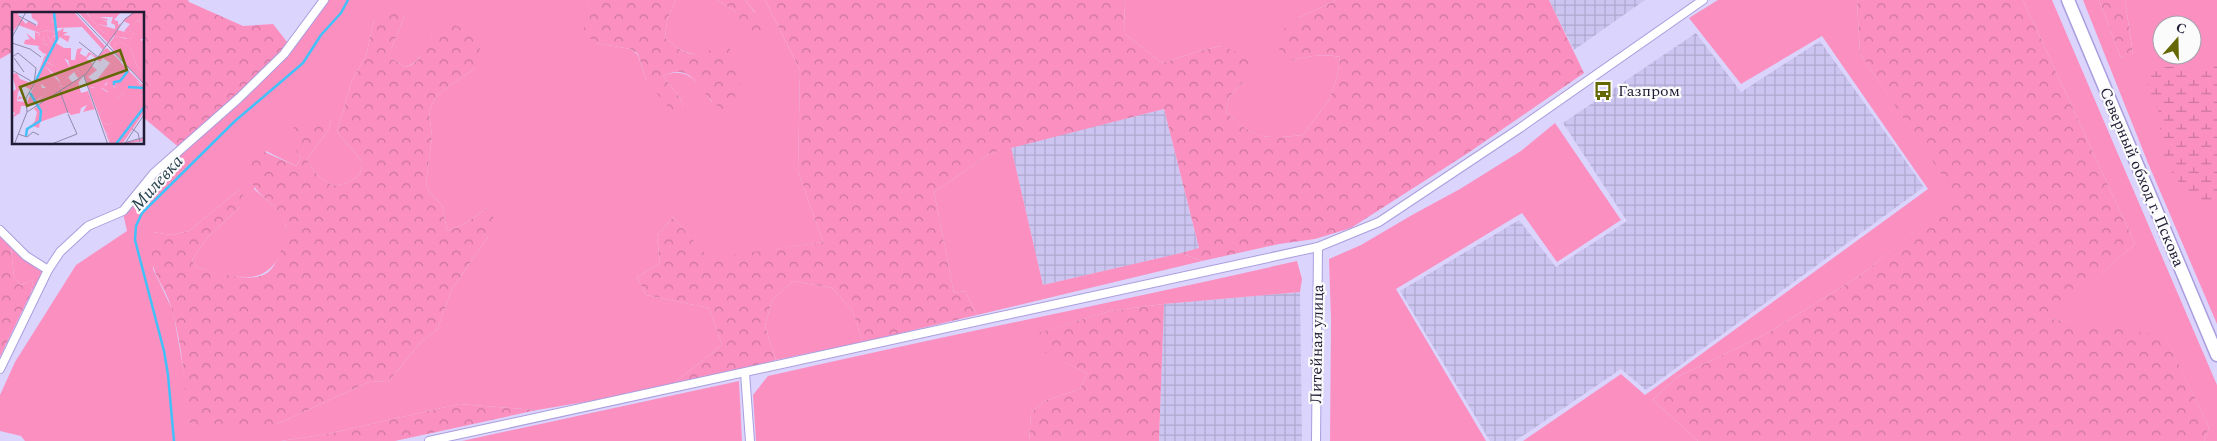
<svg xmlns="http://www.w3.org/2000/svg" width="2217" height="441" font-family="Spectral,serif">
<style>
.industrial{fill:url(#industrial-grid)}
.grass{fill:#fb90c0;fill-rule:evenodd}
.forest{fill:url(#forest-crowns)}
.wetland{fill:url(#wetland-marsh)}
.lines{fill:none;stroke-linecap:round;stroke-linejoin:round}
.stream{stroke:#42c0f9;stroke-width:2.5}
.minor-casing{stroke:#aa9edf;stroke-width:10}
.trunk-casing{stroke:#aa9edf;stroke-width:15}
.minor{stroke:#fff;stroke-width:8}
.trunk{stroke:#fff;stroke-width:12}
.labels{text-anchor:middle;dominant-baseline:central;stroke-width:4.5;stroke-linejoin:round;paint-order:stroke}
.poi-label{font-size:16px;fill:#201b34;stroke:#fbfbfb;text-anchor:start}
.street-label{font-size:16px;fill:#201b34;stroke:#fbfbfb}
.water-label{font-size:18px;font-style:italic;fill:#26404e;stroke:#fbfbfb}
.inset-river{fill:none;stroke:#42c0f9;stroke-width:2.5}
.inset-road{fill:none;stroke:#908aad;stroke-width:1}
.view{fill:#636805;fill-opacity:0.15;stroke:#636805;stroke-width:2.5}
.inset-edge{fill:none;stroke:#201b34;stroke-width:2.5}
</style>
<defs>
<pattern id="industrial-grid" width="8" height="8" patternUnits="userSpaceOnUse" patternTransform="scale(1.25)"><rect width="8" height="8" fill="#ccc5f1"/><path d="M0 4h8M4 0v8" fill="none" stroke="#afa9cf"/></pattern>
<pattern id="forest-crowns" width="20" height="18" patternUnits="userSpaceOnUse" patternTransform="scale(1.25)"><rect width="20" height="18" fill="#fb90c0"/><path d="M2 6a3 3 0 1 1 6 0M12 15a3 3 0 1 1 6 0" fill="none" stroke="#cb759d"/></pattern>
<pattern id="wetland-marsh" width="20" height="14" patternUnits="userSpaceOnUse" patternTransform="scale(1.25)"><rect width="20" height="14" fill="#fb90c0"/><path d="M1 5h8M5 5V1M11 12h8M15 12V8" fill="none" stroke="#cb759d"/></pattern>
</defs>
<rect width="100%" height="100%" fill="#dbd4fd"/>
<!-- industrial -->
<g class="industrial">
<path d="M1549,0H1645L1574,50Z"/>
<path d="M1696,33L1741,92L1820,41L1924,187L1646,390L1621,369L1515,441H1490L1400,291L1519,220L1556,267L1627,221L1563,123Z"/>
<path d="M1164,109L1199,249L1043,285L1011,147Z"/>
<path d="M1300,292L1302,441H1159L1164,304Z"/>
</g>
<!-- grass -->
<g class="grass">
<path d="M323,0H588L596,43L631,49L638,55L646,80L683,107L680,98L663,76C688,65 699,84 712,102L706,54C689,57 678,49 665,38L667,20L676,0H717L736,12H755L745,0H765L800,70L798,171L823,242L709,259L673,217L657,236L660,263L637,277L646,295L709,308L722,345L668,388L537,410L459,404L327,434L281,441H25L21,436L0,431V395L15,362L76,265L127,231L123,213L156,172L291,48ZM405,15L391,49V58L405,67C421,63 425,48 432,34L475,68L437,95L429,111L432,137L426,184L429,192L442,205L447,231L464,224L487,208L488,237L452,289L437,330L422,341L388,382L371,381L277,424L194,425L187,420L186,384L173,311L153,269V232L171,235L189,231L240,189L241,206L208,237L192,260L196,267C213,272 231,278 249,277C273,277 291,246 285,223C281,209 264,198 254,189L266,151L296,166L301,158C294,146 287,138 297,125L331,120L329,129L307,159C310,168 322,181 332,185C340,187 356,180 360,173C362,169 362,165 362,161L337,132L352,80L366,56L374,20Z"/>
<path d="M1124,0H1337L1298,18L1290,61C1306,56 1323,54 1340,57L1337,78L1329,100L1303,135C1265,139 1254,140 1226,112L1229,97L1244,81L1221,46L1200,51L1162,63L1125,34Z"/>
<path d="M1718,0H1857L1860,54L1957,196L1861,275L1766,334L1677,377L1653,400L1698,441H1523L1621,374L1645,395L1928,189L1822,36L1741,84L1689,18Z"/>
<path d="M2023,0H2052L2217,385V441H2204L2209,427L2165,337L2050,319L2135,244Z"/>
<path d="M2083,0H2099L2121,58L2133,54L2125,0H2217V324L2148,163ZM2162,25H2192V55H2162Z"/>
<path d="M1555,123L1621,220L1557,262L1522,213L1396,289L1486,441H1330L1331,320L1329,259L1361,245L1412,215L1460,189L1521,151Z"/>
<path d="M1011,147L1043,285L1181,253L1202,261L977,315L965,291L954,293L934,192L991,153Z"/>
<path d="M11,246L43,271L31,293L33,280L21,285L14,277Z"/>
<path d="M1297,261L1302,279L1300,292L1164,304L1110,311L1038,333L1041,350L1087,373L1080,389L1044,401L1031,413L1029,441H756L753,395L768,376C944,336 1121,301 1297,261Z"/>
<path d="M793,281L832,288L852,310L863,342L776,360L765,326L772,300Z"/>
<path d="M739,381L742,441H462Z"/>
</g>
<!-- forest -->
<g class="forest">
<path d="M0,0H188L189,2L243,26L273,24L291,47L182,150L144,118V14H14V51L0,59Z"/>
<path d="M588,0H676L667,20L665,38C688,57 696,60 721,44L729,48L745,72L732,105L726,112C722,109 717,106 713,102C698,88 691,62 663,76L680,98L683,107L676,113L669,108L646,80L638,54L631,49L596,43L582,32L590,17Z"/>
<path d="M717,0H745C755,12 763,22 761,38L753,44L736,12Z"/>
<path d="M765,0H1124L1125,34L1162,63L1200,51L1221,46L1244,55L1250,65L1244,81L1229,97L1226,112C1254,140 1266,139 1303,135L1329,100L1337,78L1340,57C1324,54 1306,56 1290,61L1273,42L1280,32L1298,18L1337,0H1549L1584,73L1468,153L1351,228L1315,239L1279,244L1202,261L1181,253L1199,248L1164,109L991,153L934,192L954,293L965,291L977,315L863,342L852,310L832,288L793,281L772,300L765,326L776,360L668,388L722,345L709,308L646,295L637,277L660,263L657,236L673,217L709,258L823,242L798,171L800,70Z"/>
<path d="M1857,0H2023L2135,244L2051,319L2165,336L2209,427L2204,441H1698L1653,400L1677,377L1766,334L1861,275L1956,196L1860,54Z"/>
<path d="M2099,0H2125L2133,55L2121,58Z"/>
<path d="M388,9L397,10L405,15L391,49V58L405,67C424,63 422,46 433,33C436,29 441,25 445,21L462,28L477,40L480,49L475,68L437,95L429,111L432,137L426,184L429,192L442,205L447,231L464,224L487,208H496L488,237L452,289L437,330L422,341L388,382L371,381L277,424L240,428L194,425L186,420C186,384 182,348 173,313C164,278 145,275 153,232L171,235L189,231L240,189L244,197L241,206L208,237L192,260L196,267C214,272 251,284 267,273C274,268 279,257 281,250C284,242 288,229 284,221C268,189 245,200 250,153L258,149L296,166L301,158C298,153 292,146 291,141C287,118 318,120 331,120L329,129L307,159C310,168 322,181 332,185C340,187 356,180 360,173C362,169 362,165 362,161L337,132L352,80L366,56L374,20Z"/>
<path d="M0,235L11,246L14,277L21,285L33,280L31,293L0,357Z"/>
<path d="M1164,304L1159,441H1029L1031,413L1044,401L1080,389L1087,373L1040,350L1037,333L1110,311Z"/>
<path d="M459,404L537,410L395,441H281L327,434Z"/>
</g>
<!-- wetland -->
<path class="wetland" d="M2217,65V204C2183,199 2164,168 2160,136C2159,130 2161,123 2160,117C2157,104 2149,94 2147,80C2162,60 2176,69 2197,68C2204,68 2211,66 2217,65Z"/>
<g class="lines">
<!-- stream -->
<path class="stream" d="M174,441L168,375L164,351L135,240L136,226L142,213L235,121L303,63L321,35L341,13L348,0"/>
<!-- minor casing -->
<g class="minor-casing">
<g id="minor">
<path d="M0,230L26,256L48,270"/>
<path d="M0,369L48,270L60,252L88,226L123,211L154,173L239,98L284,54L324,0"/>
<path d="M745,373L750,441"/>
<path d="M429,441L1318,247L1379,222L1520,128L1703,0"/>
<path d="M1316,441L1318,247"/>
</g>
</g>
<!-- trunk casing -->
<g class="trunk-casing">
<path id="trunk" d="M2068,0L2217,355"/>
</g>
<!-- minor -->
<use href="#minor" class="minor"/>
<!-- trunk -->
<use href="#trunk" class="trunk"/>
</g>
<!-- icons -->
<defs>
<g id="bus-bare" transform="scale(1.5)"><path d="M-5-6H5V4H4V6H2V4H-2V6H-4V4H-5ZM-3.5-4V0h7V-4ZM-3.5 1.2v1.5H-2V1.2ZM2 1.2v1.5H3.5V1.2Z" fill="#636805" stroke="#fbfbfb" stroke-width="2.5" paint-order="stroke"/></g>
</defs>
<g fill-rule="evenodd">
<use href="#bus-bare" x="1603" y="91"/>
</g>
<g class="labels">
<!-- poi labels -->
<g class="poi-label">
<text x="1618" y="91">Газпром</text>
</g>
<!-- street labels -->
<g class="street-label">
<text transform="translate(2142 177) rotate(67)">Северный обход г. Пскова</text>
<text transform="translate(1317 344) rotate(-89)">Литейная улица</text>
</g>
<!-- water labels -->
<g class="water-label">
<text transform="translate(157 183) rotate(-48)">Милевка</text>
</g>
</g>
<!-- overview -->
<g transform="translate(12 12)">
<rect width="132" height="132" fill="#dbd4fd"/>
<path d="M38,0H43L45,20L52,16L51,20H56L51,23L58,24L56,30L48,25L44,31L52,36H59V48H64L67,41L74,45L77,40L85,45L94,36L132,74V80L97,128L98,132L72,64L80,54L85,58L76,65L83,70L98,51L91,46L88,50L79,42L72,49L65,48L70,56L68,60L59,58L56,48L49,46L42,54L35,50L33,54L49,72L42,77L56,72L53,68L56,65L60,70L71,65L62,75L77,87L83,97L71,100L75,93L69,96L68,101L59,103L56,100L28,110L27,116L20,114L12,123L23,109L25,100L22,97L35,85L14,94L33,43L26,36L27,34L12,32L13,28L18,27L14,21L23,28V20L26,21L41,10ZM41,14L43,22L40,31L35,23H31L32,33L36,32L39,45H42V50L37,44L34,49L32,40L27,36L30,32L25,29L29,26L26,24L28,20L37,18L42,21ZM93,46L129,72L96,123L94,120L97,115L91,111L98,113L99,109L88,100L89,90H83L79,75L90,76L106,86L112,82L107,76L92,73L96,70L90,64L100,51ZM26,69L34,76L33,82L23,91L19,82H24L22,77H27ZM73,0L79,5V3L96,7L95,9L86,5L81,7L95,10V14L86,12L119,27L122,23L116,21L128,10L126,8L114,20L112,19L118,12L111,9L120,1L116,0H132V26L118,33L114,26L102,24L96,32L92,21ZM108,29L119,37L124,52L132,62V72L97,34L105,42L102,32ZM132,94V100L111,131L132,126V129L104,133Z" fill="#fb90c0" fill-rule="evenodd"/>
<path d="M0,0H7L6,3L14,12L16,9L25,14L26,10L20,6L19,0L39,1L41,12L29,20L37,18L42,21L40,16L41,14L43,22L41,25H43L41,32L35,23H31L32,33L37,32L40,39L43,33L60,58L65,57L68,60V52L63,48L65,37L70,36L65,48L75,47L81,52L73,63L66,66L62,60L53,68L57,73L48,74L45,81L42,73L49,72L45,65L39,63L43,66L40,68L31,60L42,62L33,54L34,50L42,54L43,51L37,45L32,48L34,42L27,37L29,31L24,32V28L29,26L26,25L28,21L6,13L0,21ZM43,0H62L93,34L91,38L70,15L45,16ZM66,0H73L92,21L100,23L85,12L103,17V13L99,11L101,5H87L95,10H83L80,7L86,5L79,3L80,6L74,0H109L102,8L106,9V13L109,11L106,18L113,20L126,8L128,11L117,20L123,24L120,27L103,22L95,30ZM103,24L115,27L118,32L123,25L130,29L132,26V62L124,52L119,37L108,29L102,32L105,42L97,32ZM95,36L109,50L106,55L111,54L132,77L96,123L93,118L97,116H92L90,111L98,113L99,109L90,107L91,103L85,96L89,90L83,91L78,76L84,75L83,72L95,80H101L106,86L112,82L102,74L99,76L102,79L92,76L96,70L89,65L100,51L91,41ZM5,61L8,67L22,72L19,78L12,74L6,80L5,89L13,90L10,86L6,88L7,84L13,87L14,94H9L8,101L0,106L3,101L0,99V80L4,77L0,62ZM28,68L30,76H34L33,82L23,90L19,83ZM66,69L69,81L76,79L82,95L77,87H65L60,73ZM132,80V94L104,132H98L97,128L103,118Z" fill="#fb90c0"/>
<path class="inset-river" d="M24,68L45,27L42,0M102,73V70L108,69L116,59M116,75L132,76M14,124L15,117L28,109L29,99L18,81M104,132L133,94"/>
<path class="inset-road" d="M64,0L133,73M7,4L24,13M0,25L14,0M67,30L86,45M0,31L18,37L29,45M0,45L6,41L24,56L22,72L14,86L15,100M2,46L12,60M0,58L19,69M72,64L96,133M48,79L56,101M120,117L126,121L128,130M6,122L15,125L21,120L27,123M112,131L133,125M2,133L15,100L74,62L113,7L123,0M37,133L65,122L56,102M112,133L133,101"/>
<path class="view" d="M108,38L115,58L15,94L8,75Z"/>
<rect width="132" height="132" class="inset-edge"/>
</g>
<!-- north arrow -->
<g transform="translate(2177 40) rotate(20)"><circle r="24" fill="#fbfbfb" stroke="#a3a1ab"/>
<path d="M0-4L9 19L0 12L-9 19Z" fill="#636805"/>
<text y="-8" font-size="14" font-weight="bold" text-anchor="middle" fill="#201b34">С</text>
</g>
</svg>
